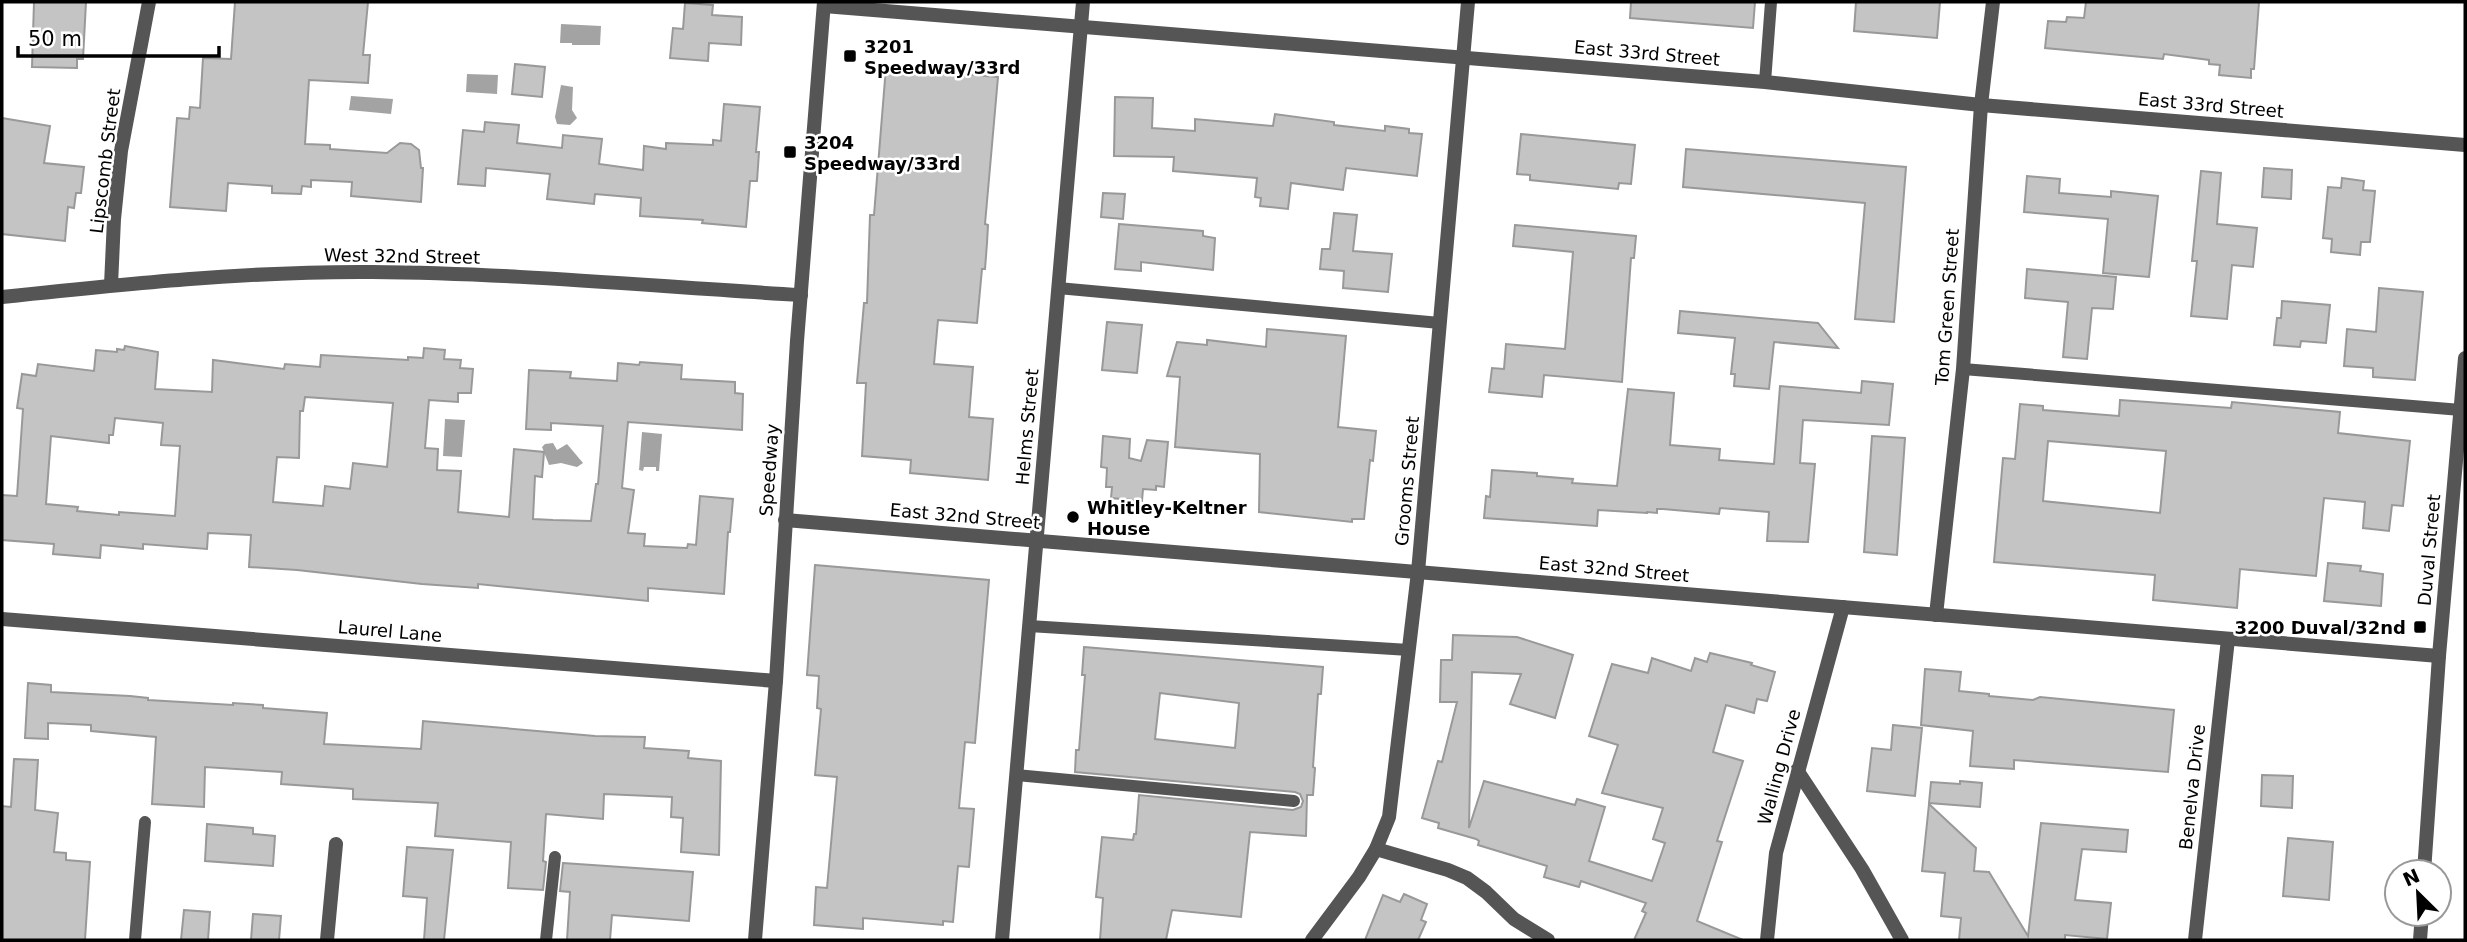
<svg xmlns="http://www.w3.org/2000/svg" width="2467" height="942" font-family="'DejaVu Sans',sans-serif">
<style>
.water{fill:#a3a3a3}
.building{fill:#c4c4c4;stroke:#999;stroke-width:2;fill-rule:evenodd}
.lines{fill:none;stroke-linecap:round;stroke-linejoin:round}
.service{stroke:#555;stroke-width:12}
.minor{stroke:#555;stroke-width:14}
.tertiary{stroke:#555;stroke-width:14}
.poi-dot{fill:#000;stroke:#fff;stroke-width:2.5}
.labels{text-anchor:middle;dominant-baseline:central;stroke-width:5;stroke-linejoin:round;paint-order:stroke}
.poi-label{font-size:18px;font-weight:bold;fill:#000;stroke:#fff;text-anchor:start}
.street-label{font-size:18px;fill:#000;stroke:#fff}
</style>
<rect width="100%" height="100%" fill="#fff"/>
<!-- water -->
<g class="water">
<path d="M561,24L601,26L600,45H572V43H560Z"/>
<path d="M467,74L498,75L497,94L466,92Z"/>
<path d="M561,85L573,87L572,110L577,118L570,125L557,124L555,117Z"/>
<path d="M351,96L393,99L391,114L349,110Z"/>
<path d="M445,419L465,420L462,457L443,456Z"/>
<path d="M642,432L662,434L659,471H656V467H644L643,471L639,470Z"/>
<path d="M553,443L557,450L567,444L583,463L577,467L561,463L549,465L542,447L545,444Z"/>
</g>
<!-- building -->
<g class="building">
<path d="M34,2H86L83,59H77V68L32,67Z"/>
<path d="M235,2H368L363,55H370L368,83L309,80L305,144L330,145V149L387,153L400,143L411,144L419,150L421,168H423L421,202L351,196L352,182L311,180V187L302,186L301,194L272,193V186L228,183L226,211L170,207L177,118L189,119L190,107L200,108L203,58L231,59Z"/>
<path d="M1631,2H1755L1753,28L1630,18Z"/>
<path d="M1856,2H1940L1937,38L1854,31Z"/>
<path d="M2086,2H2259L2254,69H2251V78L2219,75L2220,65L2209,64V60L2164,54L2163,59L2045,48L2048,21L2066,22L2067,17L2084,18Z"/>
<path d="M685,3L713,5L712,15L742,17L741,45L709,43L708,61L670,58L673,28L683,29Z"/>
<path d="M515,64L545,67L542,97L512,94Z"/>
<path d="M886,67L998,77L985,224L988,225L987,243L985,269H982L977,323L938,320L934,364L973,367L969,417L993,419L988,480L910,473L911,460L862,456L866,383H857L864,303H867L870,215H874Z"/>
<path d="M1115,97L1153,98L1152,128L1195,131V119L1273,126L1275,114L1334,122V125L1385,131V126L1409,129V133L1422,134L1417,176L1346,168L1343,190L1291,183L1288,209L1260,206L1261,198L1255,197L1257,178L1173,171L1174,157L1114,156Z"/>
<path d="M724,104L760,107L756,152H759L757,181H750L746,227L702,223L703,220L640,216L641,198L595,194L594,204L547,199L550,174L486,168L485,186L458,184L463,130L484,132L485,122L519,125L517,143L562,148L563,135L602,139L599,164L643,170L644,146L666,149V143L713,145V140L721,141Z"/>
<path d="M2,118L50,126L44,163L84,167L81,193H76L74,208L68,207L65,241L2,234Z"/>
<path d="M1521,134L1635,145L1631,184L1619,183L1618,189L1530,180V175L1517,174Z"/>
<path d="M1686,149L1906,167L1894,322L1855,319L1865,203L1683,187Z"/>
<path d="M2264,168L2292,170L2291,199L2262,197Z"/>
<path d="M2201,171L2221,173L2217,224L2257,228L2253,267L2232,265L2227,319L2191,316L2197,261H2192Z"/>
<path d="M2027,176L2060,179L2059,193L2111,197V191L2158,196L2149,277L2103,273L2108,219L2024,212Z"/>
<path d="M2342,178L2364,181L2363,190L2375,191L2370,242H2361L2360,255L2331,252L2332,239L2323,238L2328,187L2341,188Z"/>
<path d="M1103,193L1125,194L1123,219L1101,217Z"/>
<path d="M1334,213L1357,215L1353,251L1392,254L1388,292L1343,288L1344,271L1320,269L1322,249H1330Z"/>
<path d="M1119,224L1203,231V236L1215,238L1213,270L1141,262V271L1115,269Z"/>
<path d="M1515,225L1636,236L1634,258H1631L1622,382L1544,375L1542,397L1489,392L1492,368L1504,369L1506,344L1565,349L1573,252L1513,246Z"/>
<path d="M2027,269L2116,277L2113,309L2092,308L2087,359L2063,357L2068,302L2025,298Z"/>
<path d="M2379,288L2423,292L2415,380L2373,377V368L2344,366L2347,329L2376,332Z"/>
<path d="M2282,301L2330,305L2326,343L2301,341L2300,347L2274,345L2277,318H2281Z"/>
<path d="M1680,311L1818,323L1838,348L1774,342L1769,389L1734,386L1735,374H1731L1735,338L1678,333Z"/>
<path d="M1107,322L1142,325L1137,373L1102,370Z"/>
<path d="M1267,329L1346,336L1338,427L1376,431L1373,461L1370,460L1364,519H1352V522L1259,512L1260,454L1175,447L1180,377L1167,376L1177,342L1207,345V340L1266,347Z"/>
<path d="M125,346L158,352L155,389L212,392L213,360L284,369L285,364L320,367L321,355L408,360V357L423,358L424,348L445,350L444,359L461,360L460,368L473,369L471,393H458V402L429,400L425,448L438,449L437,470L461,471L458,512L509,517L514,449L544,452L542,477L535,476L533,519L553,520L591,521L596,484H598L603,426L551,423V430L526,429L529,370L571,372L570,378L617,381L618,363L639,365L640,362L653,363L682,365L681,379L735,382V393L743,394L742,430L628,422L622,488L634,490L628,533L645,534L644,546L687,548L688,544L696,545L700,496L733,499L730,532H728L724,594L648,588V601L478,584V588L422,584L297,570L249,567L251,535L208,533L207,549L143,544V549L101,545L100,558L53,554L54,544L2,540V495L17,496L23,409L17,408L22,374L36,376L38,364L94,371L96,350L117,352V349L124,350ZM305,397L393,403L387,467L353,463L350,489L325,486L323,506L273,502L277,457L299,458L300,411H303ZM115,418L163,423L161,445L180,446L175,516L119,512V515L77,511L78,507L46,504L51,436L109,443V435H113Z"/>
<path d="M1862,381L1893,384L1889,425L1803,420L1800,463L1815,464L1808,542L1767,541L1769,512L1720,508L1719,514L1663,509H1657V513L1647,512V513L1598,510L1597,526L1484,518L1486,496L1490,497L1492,470L1537,473V476L1573,479L1572,483L1617,486L1628,389L1674,393L1670,445L1720,449L1719,460L1774,464L1780,386L1861,393Z"/>
<path d="M2120,400L2231,408L2232,402L2340,412L2338,433L2410,441L2403,506L2392,505L2389,531L2363,528L2365,502L2324,498L2316,576L2240,569L2237,608L2153,600L2155,575L1994,562L2003,458L2015,459L2020,404L2043,406V410L2119,416ZM2048,441L2166,451L2160,513L2043,501Z"/>
<path d="M1103,436L1130,439L1129,458L1141,461L1147,440L1168,442L1164,487L1156,486V490L1143,489L1142,501L1111,498L1112,487H1106L1107,468L1101,467Z"/>
<path d="M1872,436L1905,438L1897,555L1864,552Z"/>
<path d="M2328,563L2361,566L2360,571L2383,574L2381,606L2324,601Z"/>
<path d="M815,565L989,580L975,743L965,742L959,808L974,809L969,867L958,866L953,922L943,921V925L863,918V929L814,925L816,887L827,888L837,777L815,775L821,709L817,708L819,676L807,675Z"/>
<path d="M1453,635L1517,637L1573,655L1555,718L1510,704L1521,674L1472,672L1469,828L1484,781L1575,805L1577,799L1605,807L1589,861L1652,881L1665,843L1653,839L1663,808L1602,793L1618,745L1589,736L1612,664L1648,673L1652,658L1691,671L1695,658L1707,662L1710,653L1752,663L1751,665L1775,672L1767,701L1757,699L1754,713L1726,705L1713,752L1743,761L1717,841L1722,842L1697,921L1743,940H1634L1646,913L1642,911L1646,903L1581,881L1579,887L1544,877L1547,866L1478,845L1479,841L1476,839L1438,828L1439,823L1422,818L1438,761L1442,762L1457,702H1440L1441,660H1452Z"/>
<path d="M1084,647L1323,667L1321,694H1318L1313,767L1315,768L1313,795H1307L1306,836L1250,832L1241,917L1172,910L1166,940H1100L1103,898L1096,897L1102,837L1133,840L1134,834H1136L1139,795L1293,810L1301,807L1303,801L1300,794L1295,792L1075,772L1076,750H1079L1085,675H1082ZM1160,693L1239,703L1235,748L1155,739Z"/>
<path d="M1925,669L1961,672L1959,691L1989,694V696L2033,700L2040,697L2174,710L2168,772L2014,760V769L1970,766L1973,731L1921,725Z"/>
<path d="M28,683L51,685V692L130,696L148,698V700L233,705V703L263,705V708L327,713L324,744L421,749L423,721L595,736L645,737L644,748L689,751L688,758L721,761L719,855L681,852L683,818L671,817L672,797L604,794L603,819L546,814L543,861L546,862L543,890L508,888L511,842L435,836L438,803L353,799V789L281,784L282,772L205,767L204,807L152,804L156,737L91,731V725L48,723V739L25,738Z"/>
<path d="M1893,725L1922,728L1915,796L1867,791L1872,748L1891,750Z"/>
<path d="M14,759L38,760L35,810L58,813L54,852L66,853V860L90,862L85,940H2V806L11,807Z"/>
<path d="M2262,775L2293,776L2292,808L2261,806Z"/>
<path d="M1960,781L1982,783L1980,807L1929,803L1931,782L1960,784Z"/>
<path d="M1929,804L1976,848L1974,871L1989,872L2028,936L2041,823L2128,830L2126,852L2082,849L2075,900L2111,903L2107,939L2065,935V940H1959L1961,918L1941,916L1945,873L1922,871Z"/>
<path d="M207,824L253,828V834L275,836L273,866L205,861Z"/>
<path d="M2288,838L2333,842L2329,900L2283,896Z"/>
<path d="M407,847L453,850L444,940H424L427,898L403,896Z"/>
<path d="M563,863L693,872L689,921L612,915L610,940H567L570,892L560,891Z"/>
<path d="M1404,894L1427,904L1421,920L1426,922L1418,940H1365L1383,895L1400,902Z"/>
<path d="M184,910L210,912L208,940H181Z"/>
<path d="M253,914L281,916L279,940H251Z"/>
</g>
<g class="lines">
<!-- service -->
<g class="service">
<path d="M1765,82L1771,2"/>
<path d="M1058,288L1440,323"/>
<path d="M1963,369L2461,410"/>
<path d="M1029,626L1409,650"/>
<path d="M1016,775L1294,801"/>
<path d="M135,940L145,822"/>
<path d="M546,940L555,857"/>
</g>
<!-- minor -->
<g class="minor">
<path d="M824,6L1765,82L1981,105L2465,145"/>
<path d="M111,285L114,219L121,151L149,2"/>
<path d="M2,297C125,284 248,271 372,272C515,273 659,287 801,295"/>
<path d="M785,520L2439,656"/>
<path d="M1936,615L1963,369L1981,105L1993,2"/>
<path d="M2,619L776,681"/>
<path d="M1797,770L1862,869L1902,940"/>
<path d="M1376,849L1448,870L1467,878L1486,892L1514,919L1548,940"/>
<path d="M327,940L336,844"/>
<path d="M1002,940L1083,2"/>
<path d="M1312,940L1359,877L1376,849L1389,817L1418,572L1468,2"/>
<path d="M1767,940L1776,853L1843,607"/>
<path d="M2195,940L2228,639"/>
</g>
<!-- tertiary -->
<g class="tertiary">
<path d="M2424,872L2439,656L2465,358"/>
<path d="M755,940L776,681L797,341L824,2"/>
<path d="M2420,940L2422,914"/>
</g>
</g>
<!-- markers -->
<g class="poi-dot">
<rect x="843" y="49" width="14" height="14" rx="3.5"/>
<rect x="783" y="145" width="14" height="14" rx="3.5"/>
<circle cx="1073" cy="517" r="7"/>
<rect x="2413" y="620" width="14" height="14" rx="3.5"/>
</g>
<g class="labels">
<!-- poi labels -->
<g class="poi-label">
<text x="864" y="46">3201<tspan x="864" dy="21">Speedway/33rd</tspan></text>
<text x="804" y="142">3204<tspan x="804" dy="21">Speedway/33rd</tspan></text>
<text x="1087" y="507">Whitley-Keltner<tspan x="1087" dy="21">House</tspan></text>
<text x="2406" y="627" text-anchor="end">3200 Duval/32nd</text>
</g>
<!-- street labels -->
<g class="street-label">
<text transform="translate(1647 53) rotate(5)">East 33rd Street</text>
<text transform="translate(2211 105) rotate(5)">East 33rd Street</text>
<text transform="translate(105 161) rotate(-83)">Lipscomb Street</text>
<text transform="translate(402 256) rotate(1)">West 32nd Street</text>
<text transform="translate(1947 307) rotate(-86)">Tom Green Street</text>
<text transform="translate(1027 427) rotate(-85)">Helms Street</text>
<text transform="translate(769 470) rotate(-86)">Speedway</text>
<text transform="translate(1407 481) rotate(-85)">Grooms Street</text>
<text transform="translate(965 516) rotate(5)">East 32nd Street</text>
<text transform="translate(2429 550) rotate(-85)">Duval Street</text>
<text transform="translate(1614 569) rotate(5)">East 32nd Street</text>
<text transform="translate(390 631) rotate(5)">Laurel Lane</text>
<text transform="translate(1779 767) rotate(-75)">Walling Drive</text>
<text transform="translate(2192 787) rotate(-84)">Benelva Drive</text>
</g>
</g>
<!-- border -->
<rect width="2467" height="942" fill="none" stroke="#000000" stroke-width="7"/>
<!-- north arrow -->
<g transform="translate(2418 893) rotate(336)"><circle r="33" fill="#ffffff" stroke="#999999" stroke-width="2"/>
<path d="M0-5L12 26L0 18L-12 26Z" fill="#000000"/>
<text y="-10" font-size="19" font-weight="bold" text-anchor="middle" fill="#000000">N</text>
</g>
<!-- scale -->
<path d="M18 46v10h201v-10" fill="none" stroke="#000000" stroke-width="3.5"/>
<text x="28" y="46" font-size="21" fill="#000000" stroke="#ffffff" stroke-width="5" paint-order="stroke">50 m</text>
</svg>
